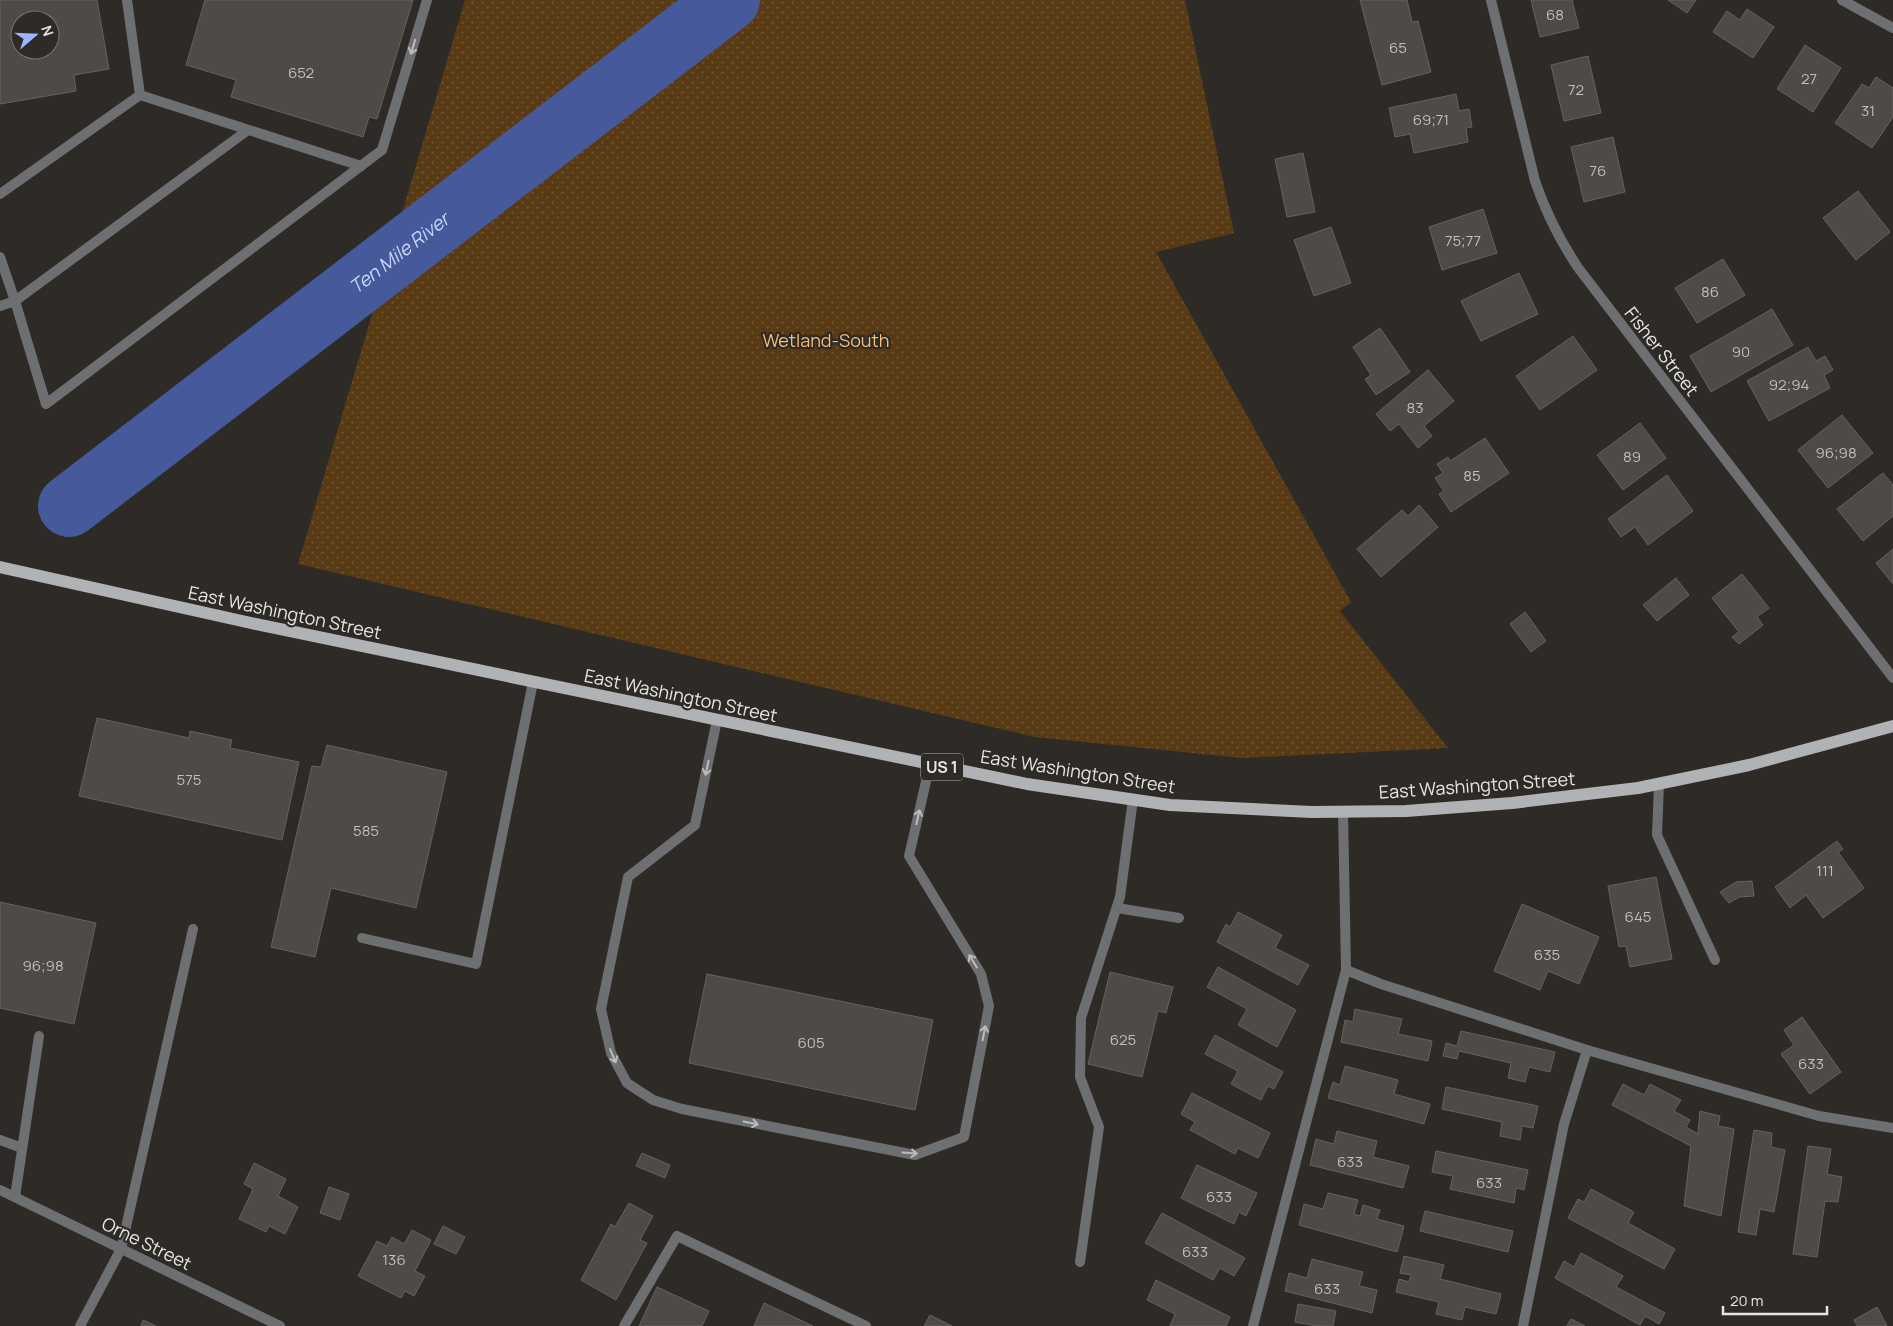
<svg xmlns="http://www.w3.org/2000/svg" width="1893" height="1326" font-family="Manrope,sans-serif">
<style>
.park{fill:url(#park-dots)}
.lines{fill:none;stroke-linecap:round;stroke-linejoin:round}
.river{stroke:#46599a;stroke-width:62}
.building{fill:#4e4b47;stroke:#66625e;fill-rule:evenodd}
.service{stroke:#6e6f71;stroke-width:10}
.minor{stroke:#6e6f71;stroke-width:10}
.primary{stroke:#b0b2b6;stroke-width:12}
.oneway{stroke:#bdbcbb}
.labels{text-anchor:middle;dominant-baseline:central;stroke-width:4.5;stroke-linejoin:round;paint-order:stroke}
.number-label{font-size:15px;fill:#c1bebc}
.shield{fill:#2e2b27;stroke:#b0adab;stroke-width:1}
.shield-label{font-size:16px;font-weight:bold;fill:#e7e5e3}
.park-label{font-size:18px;fill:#f9bc78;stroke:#2e2b27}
.street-label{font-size:18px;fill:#e7e5e3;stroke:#2e2b27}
.water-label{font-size:19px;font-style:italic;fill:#c8d6fc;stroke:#2e2b27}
</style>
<defs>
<pattern id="park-dots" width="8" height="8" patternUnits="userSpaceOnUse" patternTransform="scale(1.25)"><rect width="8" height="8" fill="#583a15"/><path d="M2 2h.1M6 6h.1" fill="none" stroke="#705637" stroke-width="1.8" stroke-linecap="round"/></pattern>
</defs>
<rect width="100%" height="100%" fill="#2e2b27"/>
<!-- park -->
<path class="park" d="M465,0H1185L1234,233L1156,252L1351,602L1340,611L1448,748L1242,758L1035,737L298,564Z"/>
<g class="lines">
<!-- river -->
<path class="river" id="s1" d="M69,506L729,0"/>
</g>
<!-- building -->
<g class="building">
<path d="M0,0H97L109,69L74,75L76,91L0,104ZM20,20H50V50H20Z"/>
<path d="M205,0H413L377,119L369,117L363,137L231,97L236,80L186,65Z"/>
<path d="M1360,0H1407L1412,22L1418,21L1431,72L1382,85Z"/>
<path d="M1531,0H1572L1579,28L1540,37Z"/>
<path d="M1668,0H1696L1687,13Z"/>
<path d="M1747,9L1774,27L1753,58L1713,32L1727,11L1740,20Z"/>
<path d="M1805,45L1841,68L1813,112L1777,89Z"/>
<path d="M1588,56L1601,113L1564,121L1551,65Z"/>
<path d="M1876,77L1893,88V117L1872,148L1835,123L1862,84L1869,88Z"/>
<path d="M1456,94L1459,111L1469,109L1472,127L1466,128L1468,142L1414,153L1410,134L1395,137L1389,108Z"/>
<path d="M1613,137L1625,192L1584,202L1571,147Z"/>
<path d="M1303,153L1315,212L1287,217L1275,159Z"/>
<path d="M1858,191L1890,232L1856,260L1823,218Z"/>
<path d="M1483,209L1497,253L1442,270L1429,227Z"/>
<path d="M1331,227L1351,283L1314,296L1294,240Z"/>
<path d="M1723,259L1745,295L1697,323L1675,288Z"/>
<path d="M1519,273L1538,314L1481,341L1461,301Z"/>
<path d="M1772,309L1793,345L1711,392L1690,356Z"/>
<path d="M1380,328L1410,372L1376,395L1365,379L1371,375L1353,347Z"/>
<path d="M1573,336L1597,370L1540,410L1516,376Z"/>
<path d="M1808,347L1816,361L1825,356L1833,370L1824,375L1830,388L1769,421L1747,381Z"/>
<path d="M1428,370L1454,401L1424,426L1432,436L1418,448L1399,424L1390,431L1376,414Z"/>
<path d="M1842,415L1873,453L1828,488L1798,450Z"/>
<path d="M1640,423L1666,458L1623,490L1597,455Z"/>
<path d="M1485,438L1509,473L1451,512L1439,494L1444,491L1435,478L1443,473L1437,464L1448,457L1450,461Z"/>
<path d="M1883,473L1893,485V516L1863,541L1837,509Z"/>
<path d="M1667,475L1693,511L1648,545L1635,527L1621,537L1608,519Z"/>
<path d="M1419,505L1438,527L1381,577L1357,549L1402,510L1408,516Z"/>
<path d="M1893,549V584L1876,563Z"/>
<path d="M1742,574L1769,608L1757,617L1763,625L1739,644L1732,637L1739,632L1712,598Z"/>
<path d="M1676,578L1689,595L1657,621L1643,605Z"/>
<path d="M1525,612L1546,641L1531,652L1510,624Z"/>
<path d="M97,718L189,738L190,731L232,740L230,748L299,762L282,840L79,796Z"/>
<path d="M327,745L447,772L416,908L331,888L315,957L271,947L312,766L321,767Z"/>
<path d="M1837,841L1843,849L1838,852L1864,888L1823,918L1806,895L1790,908L1775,887Z"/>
<path d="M1656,877L1672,959L1630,967L1626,946L1619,947L1608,886Z"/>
<path d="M1752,881L1754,896L1739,897L1729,903L1720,892L1736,882Z"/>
<path d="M0,902L96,923L74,1024L0,1008Z"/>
<path d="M1522,904L1599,937L1579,984L1548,971L1540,990L1494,971Z"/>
<path d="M1238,912L1282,935L1275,948L1309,965L1298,985L1217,942L1226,924L1230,927Z"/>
<path d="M1218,967L1296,1010L1277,1047L1238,1025L1247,1009L1207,987Z"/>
<path d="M1110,972L1173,987L1166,1013L1158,1011L1142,1077L1088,1064Z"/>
<path d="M707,974L933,1020L915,1110L689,1063Z"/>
<path d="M1355,1009L1402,1019L1398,1034L1432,1041L1428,1061L1341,1042L1345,1020L1353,1022Z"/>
<path d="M1802,1017L1841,1072L1810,1094L1781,1054L1794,1045L1784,1030Z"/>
<path d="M1461,1031L1555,1052L1550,1072L1529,1067L1525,1082L1508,1078L1511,1063L1459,1051L1457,1059L1443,1056L1446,1043L1457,1046Z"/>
<path d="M1215,1035L1283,1072L1274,1089L1268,1086L1261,1100L1231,1084L1238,1071L1205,1054Z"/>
<path d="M1345,1066L1398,1080L1394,1094L1430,1104L1424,1124L1328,1098L1333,1082L1340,1085Z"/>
<path d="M1623,1084L1644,1095L1650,1084L1681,1100L1674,1111L1690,1120L1686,1127L1698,1134L1700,1111L1720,1116L1718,1126L1734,1129L1721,1216L1684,1206L1691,1146L1612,1105Z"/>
<path d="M1446,1087L1538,1106L1533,1128L1522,1126L1520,1140L1500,1136L1502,1122L1442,1109Z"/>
<path d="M1192,1093L1270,1133L1258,1158L1238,1148L1235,1154L1190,1130L1195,1122L1181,1114Z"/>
<path d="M1754,1130L1772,1133L1771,1147L1785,1150L1774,1212L1760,1209L1756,1235L1738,1232Z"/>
<path d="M1337,1131L1377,1141L1373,1157L1409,1166L1403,1188L1310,1165L1316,1139L1334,1144Z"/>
<path d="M1808,1146L1831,1149L1827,1174L1842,1177L1838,1202L1825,1201L1817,1257L1793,1254Z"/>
<path d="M1436,1151L1528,1170L1524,1190L1516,1188L1514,1203L1450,1189L1453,1176L1432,1172Z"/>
<path d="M642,1153L670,1165L665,1178L636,1166Z"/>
<path d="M254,1163L286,1179L278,1196L298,1207L285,1234L269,1226L266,1232L239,1219L253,1189L244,1184Z"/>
<path d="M1197,1165L1257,1193L1246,1216L1239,1212L1234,1224L1181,1198Z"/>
<path d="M329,1187L349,1194L340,1220L320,1213Z"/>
<path d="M1591,1189L1634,1212L1628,1223L1675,1249L1664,1269L1568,1218L1578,1199L1584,1202Z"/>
<path d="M1328,1193L1358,1200L1354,1214L1360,1216L1363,1205L1380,1210L1377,1219L1404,1226L1397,1252L1299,1225L1304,1204L1323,1209Z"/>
<path d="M629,1203L653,1216L640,1240L647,1243L616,1300L581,1280L611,1224L615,1227Z"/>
<path d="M1425,1211L1513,1231L1508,1252L1420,1231Z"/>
<path d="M1162,1213L1245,1258L1234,1276L1220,1268L1213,1280L1145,1243Z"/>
<path d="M443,1226L465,1237L456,1254L434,1244Z"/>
<path d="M412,1230L431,1240L415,1271L425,1276L414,1296L405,1291L401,1298L358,1276L377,1241L387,1246L392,1237L404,1244Z"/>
<path d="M1581,1253L1623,1276L1616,1287L1665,1313L1659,1324L1645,1316L1640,1325L1555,1278L1564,1261L1574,1267Z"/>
<path d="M1404,1256L1444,1265L1440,1279L1501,1294L1496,1314L1465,1307L1462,1320L1436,1314L1439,1302L1396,1292L1399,1279L1409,1282L1411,1275L1400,1273Z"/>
<path d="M1312,1259L1363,1272L1359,1286L1377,1290L1372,1313L1285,1291L1289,1273L1307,1278Z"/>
<path d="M1156,1280L1230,1317L1226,1326H1170L1175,1314L1147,1300Z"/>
<path d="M657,1287L709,1311L702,1326H639Z"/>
<path d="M764,1303L813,1326H754Z"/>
<path d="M1298,1304L1336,1311L1333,1326H1317L1295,1322Z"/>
<path d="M1877,1307L1887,1326H1857L1854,1320Z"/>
<path d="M930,1315L952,1326H924Z"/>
<path d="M1571,1319L1585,1326H1567Z"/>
<path d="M143,1320L156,1326H141Z"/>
</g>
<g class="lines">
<!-- service -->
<g class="service">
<path d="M127,0L140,95L361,166"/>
<path d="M0,194L140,95"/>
<path d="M0,257L15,301L248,130"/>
<path d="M0,306L15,301L46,404L382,150L427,0"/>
<path d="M717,720L695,825L628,877L601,1009L611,1053L627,1083L653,1100L682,1109L915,1155L964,1137L989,1006L981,974L909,856L930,764"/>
<path d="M1659,783L1657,835L1715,960"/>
<path d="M1343,811L1346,970L1381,984L1587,1050"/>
<path d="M1117,908L1179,918"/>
<path d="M362,938L476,964L533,682"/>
<path d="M0,1140L22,1148"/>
<path d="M15,1197L39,1036"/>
<path d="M1080,1262L1099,1127L1080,1077L1081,1018L1120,897L1133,799"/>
<path d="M80,1326L121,1249L193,929"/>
<path d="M624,1326L677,1236L866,1326"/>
<path d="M1253,1326L1346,970"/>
<path d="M1523,1326L1564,1124L1587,1050L1819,1116L1893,1128"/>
</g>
<!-- minor -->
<g class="minor">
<path d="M1491,0L1535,181C1546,213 1560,241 1579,269L1893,678"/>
<path d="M1842,0L1893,28"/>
<path d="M0,1190L280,1326"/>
</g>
<!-- primary -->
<path class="primary" d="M0,567L251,623L1027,784L1170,805L1312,812L1406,811L1512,803L1638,788L1749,765L1893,726"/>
</g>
<!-- one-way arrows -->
<defs><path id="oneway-shaft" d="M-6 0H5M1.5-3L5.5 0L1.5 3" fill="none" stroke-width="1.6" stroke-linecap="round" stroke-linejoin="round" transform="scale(1.25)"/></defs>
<g class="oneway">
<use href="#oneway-shaft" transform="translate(413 47) rotate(107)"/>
<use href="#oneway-shaft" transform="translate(707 768) rotate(102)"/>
<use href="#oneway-shaft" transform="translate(918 817) rotate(-77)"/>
<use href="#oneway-shaft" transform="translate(973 961) rotate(-121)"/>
<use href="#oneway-shaft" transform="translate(984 1033) rotate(-79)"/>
<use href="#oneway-shaft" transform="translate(613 1056) rotate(67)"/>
<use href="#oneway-shaft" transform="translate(751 1123) rotate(11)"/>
<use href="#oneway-shaft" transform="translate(910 1153) rotate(4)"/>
</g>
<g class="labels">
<!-- number labels -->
<g class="number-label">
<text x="1555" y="14">68</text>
<text x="1398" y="47">65</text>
<text x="301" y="72">652</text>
<text x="1809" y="78">27</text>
<text x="1576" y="89">72</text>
<text x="1868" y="110">31</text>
<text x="1431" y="119">69;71</text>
<text x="1598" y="170">76</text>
<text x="1463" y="240">75;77</text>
<text x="1710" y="291">86</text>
<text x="1741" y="351">90</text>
<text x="1789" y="384">92;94</text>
<text x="1415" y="407">83</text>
<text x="1836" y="452">96;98</text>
<text x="1632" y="456">89</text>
<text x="1472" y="475">85</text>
<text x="189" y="779">575</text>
<text x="366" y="830">585</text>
<text x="1825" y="870">111</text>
<text x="1638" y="916">645</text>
<text x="1547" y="954">635</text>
<text x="43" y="965">96;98</text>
<text x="1123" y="1039">625</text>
<text x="811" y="1042">605</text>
<text x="1811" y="1063">633</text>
<text x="1350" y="1161">633</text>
<text x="1489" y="1182">633</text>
<text x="1219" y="1196">633</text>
<text x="1195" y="1251">633</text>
<text x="394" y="1259">136</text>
<text x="1327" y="1288">633</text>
</g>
<!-- shield labels -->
<rect class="shield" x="921" y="753.5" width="42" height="27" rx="4"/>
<g class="shield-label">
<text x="942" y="767">US 1</text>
</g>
<!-- park labels -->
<g class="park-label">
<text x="826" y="340">Wetland-South</text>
</g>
<!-- street labels -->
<g class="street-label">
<text transform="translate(1662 351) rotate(52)">Fisher Street</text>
<text transform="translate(285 612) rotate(12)">East Washington Street</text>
<text transform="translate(681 695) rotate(12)">East Washington Street</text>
<text transform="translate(1078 771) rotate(9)">East Washington Street</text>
<text transform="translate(1477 785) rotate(-4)">East Washington Street</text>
<text transform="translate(147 1243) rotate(26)">Orne Street</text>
</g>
<!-- water labels -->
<g class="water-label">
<text stroke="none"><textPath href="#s1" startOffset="416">Ten Mile River</textPath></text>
</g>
</g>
<!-- north arrow -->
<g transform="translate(35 35) rotate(71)"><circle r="24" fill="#2e2b27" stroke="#787572"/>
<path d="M0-4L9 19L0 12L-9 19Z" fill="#9cb4fd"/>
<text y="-8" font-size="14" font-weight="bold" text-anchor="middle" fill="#e7e5e3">N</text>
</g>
<!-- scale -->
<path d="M1723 1306v8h104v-8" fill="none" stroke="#e7e5e3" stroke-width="2.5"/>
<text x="1730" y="1306" font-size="15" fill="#e7e5e3" stroke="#2e2b27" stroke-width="4" paint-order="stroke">20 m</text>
</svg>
